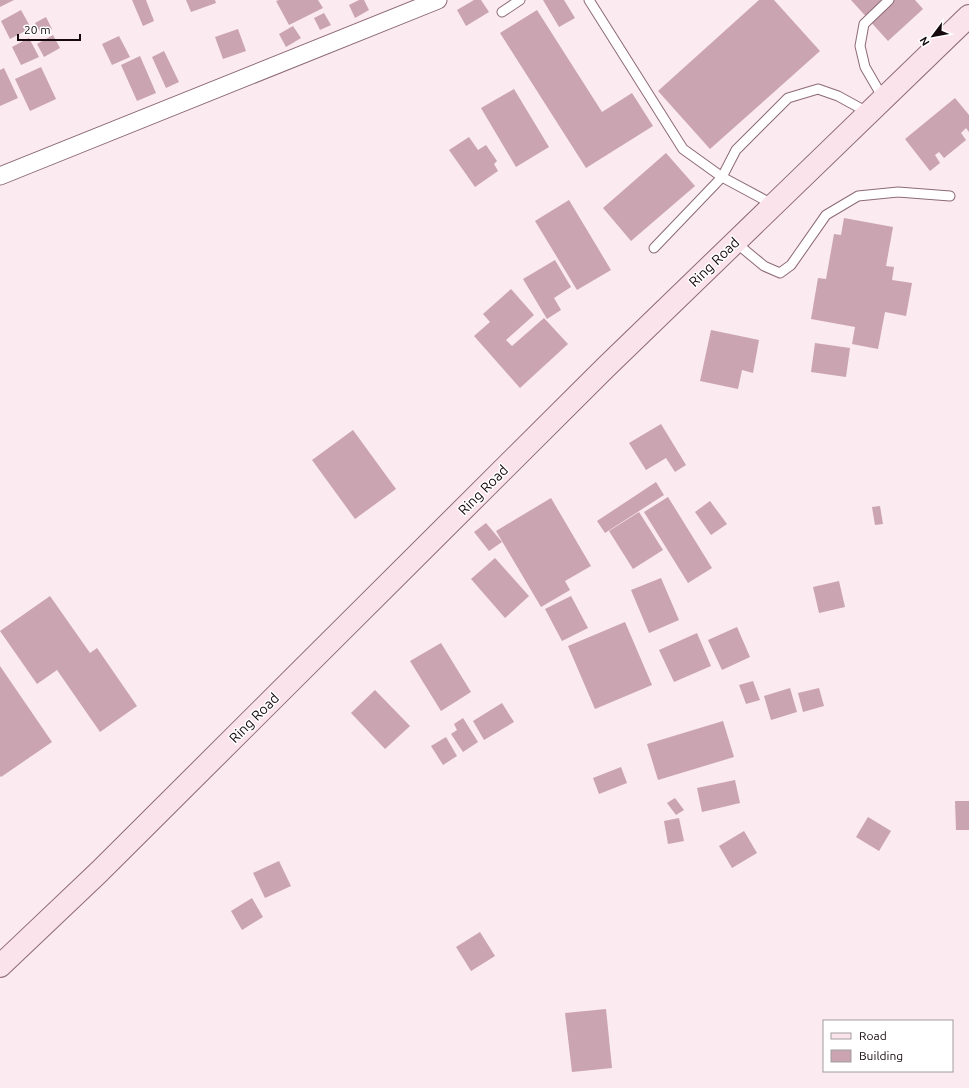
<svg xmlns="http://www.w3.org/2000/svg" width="969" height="1088" font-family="Ubuntu,sans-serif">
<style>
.building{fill:#caa4b0}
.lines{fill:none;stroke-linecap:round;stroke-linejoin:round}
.service-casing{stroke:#8d6a76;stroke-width:11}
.minor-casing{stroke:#8d6a76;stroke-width:19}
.secondary-casing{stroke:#8d6a76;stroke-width:24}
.service{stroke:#fff;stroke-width:9}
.minor{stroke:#fff;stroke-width:17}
.secondary{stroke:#fbe3eb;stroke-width:22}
.labels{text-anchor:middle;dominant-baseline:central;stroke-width:3;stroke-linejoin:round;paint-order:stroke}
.street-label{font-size:14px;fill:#16090e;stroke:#fff}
</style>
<rect width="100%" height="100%" fill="#fbeaef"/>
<!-- building -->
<g class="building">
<path d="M0,0H14L0,7Z"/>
<path d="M132,0H146L154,21L143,26Z"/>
<path d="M186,0H215L216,3L191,12Z"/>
<path d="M279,0H318L323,8L289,25L276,1Z"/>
<path d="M359,0H364L369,10L355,18L349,5Z"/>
<path d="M474,0H481L489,12L466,26L457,10Z"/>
<path d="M543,0H564L575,18L559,27Z"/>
<path d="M759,0H774L820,51L710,149L658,91Z"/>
<path d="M851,0H915L923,9L888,41Z"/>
<path d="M21,10L31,28L10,39L1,21Z"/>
<path d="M537,10L602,112L632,93L653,126L586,168L500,33Z"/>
<path d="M324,13L331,25L320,30L314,18Z"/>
<path d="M46,17L52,29L42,35L35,23Z"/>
<path d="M293,26L301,38L286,47L279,34Z"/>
<path d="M238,29L246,51L223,59L215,37Z"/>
<path d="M53,35L60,48L44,57L37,44Z"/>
<path d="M119,36L130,57L112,65L102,44Z"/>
<path d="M29,38L39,57L21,65L12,47Z"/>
<path d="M164,51L179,82L166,88L152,57Z"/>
<path d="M140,56L156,93L137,101L121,65Z"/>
<path d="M41,67L56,99L30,111L15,79Z"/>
<path d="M4,68L18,98L0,106V70Z"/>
<path d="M514,89L549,147L516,167L481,108Z"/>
<path d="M955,98L969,115V132L966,128L961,133L966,140L944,158L939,152L935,155L940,163L930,171L905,139Z"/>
<path d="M469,137L478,150L486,145L497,161L494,164L498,171L475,187L449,150Z"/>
<path d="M666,153L695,186L631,241L603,208Z"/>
<path d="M569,200L611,270L577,290L535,221Z"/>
<path d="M844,218L893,227L886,266L894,267L892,280L912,283L906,316L885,312L878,349L852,344L855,327L811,319L818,278L826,279L834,234L841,235Z"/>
<path d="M555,260L571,287L554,298L561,310L547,319L523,279Z"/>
<path d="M511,289L534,315L506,340L512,346L544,318L568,344L520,388L474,336L490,322L483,314Z"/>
<path d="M711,330L759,340L753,373L742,370L738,389L700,381Z"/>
<path d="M815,343L850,348L846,377L811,372Z"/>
<path d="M661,424L686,465L675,472L666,458L646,470L629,443Z"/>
<path d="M353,430L396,489L355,519L312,460Z"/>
<path d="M656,482L664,495L605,533L597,521Z"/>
<path d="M668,497L712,568L688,583L644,512Z"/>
<path d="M551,498L591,566L565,581L570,590L541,607L496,531Z"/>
<path d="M710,501L727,524L711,535L695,512Z"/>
<path d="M880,506L883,524L875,525L872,507Z"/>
<path d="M639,512L663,550L633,569L609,531Z"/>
<path d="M486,523L502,542L489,551L474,532Z"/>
<path d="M495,558L529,596L505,618L471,579Z"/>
<path d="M661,578L679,620L649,633L631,590Z"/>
<path d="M839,581L845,607L819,613L813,587Z"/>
<path d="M50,596L90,653L97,648L137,706L100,732L57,670L37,684L0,631Z"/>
<path d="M571,596L588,628L562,641L545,609Z"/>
<path d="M625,622L652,685L595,709L568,646Z"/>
<path d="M737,627L750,657L722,670L708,640Z"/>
<path d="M697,633L711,666L674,682L659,650Z"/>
<path d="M441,643L471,692L441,711L410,661Z"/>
<path d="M0,666L52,742L1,777L0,776Z"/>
<path d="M753,681L760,700L746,704L739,685Z"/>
<path d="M790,688L797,712L771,720L764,696Z"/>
<path d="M819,688L824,706L803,712L798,693Z"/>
<path d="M375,690L410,726L385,749L351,713Z"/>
<path d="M502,703L514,722L484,740L473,721Z"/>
<path d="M463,718L478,742L463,752L451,734L457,730L454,724Z"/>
<path d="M723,721L734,757L658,780L647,744Z"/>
<path d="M446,737L457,756L443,765L431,746Z"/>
<path d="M621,767L627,783L599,794L593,778Z"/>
<path d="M735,780L740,803L702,812L697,788Z"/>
<path d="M675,798L684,810L676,815L667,803Z"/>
<path d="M955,801H969V830H956Z"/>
<path d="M868,817L891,831L879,851L856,837Z"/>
<path d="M679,818L684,841L668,844L664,821Z"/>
<path d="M744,831L757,853L732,868L719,846Z"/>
<path d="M279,861L291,886L265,898L253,873Z"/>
<path d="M252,898L263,917L242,930L231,911Z"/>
<path d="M480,932L495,956L471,971L456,947Z"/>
<path d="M606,1009L612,1068L572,1072L565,1013Z"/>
</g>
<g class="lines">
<!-- service casing -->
<g class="service-casing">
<g id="service">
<path d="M589,0L683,149L722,177L774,205"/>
<path d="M502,12L520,0"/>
<path d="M883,98L865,67L860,46L864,24L889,0"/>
<path d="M735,242L764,266L780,273L791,265L826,215L858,196L898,192L950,196"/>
<path d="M654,248L722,177L736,150L788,98L818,89L838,96L869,113"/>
</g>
</g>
<!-- minor casing -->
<g class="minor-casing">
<path id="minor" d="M0,176L438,0"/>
</g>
<!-- secondary casing -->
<g class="secondary-casing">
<path id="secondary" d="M0,966L99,872L606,367L969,16"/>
</g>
<!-- service -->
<use href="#service" class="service"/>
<!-- minor -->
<use href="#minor" class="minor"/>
<!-- secondary -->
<use href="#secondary" class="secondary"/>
</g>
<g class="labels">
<!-- street labels -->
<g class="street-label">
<text transform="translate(714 262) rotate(-44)">Ring Road</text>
<text transform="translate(483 490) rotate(-45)">Ring Road</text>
<text transform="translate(254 718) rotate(-45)">Ring Road</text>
</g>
</g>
<!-- legend -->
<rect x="823" y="1020" width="130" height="52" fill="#ffffff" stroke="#a29d9f"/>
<rect x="831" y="1033" width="20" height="6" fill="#fbe3eb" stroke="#a29d9f"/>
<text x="859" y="1040" font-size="12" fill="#16090e">Road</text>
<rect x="831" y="1050" width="20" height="12" fill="#caa4b0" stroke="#a29d9f"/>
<text x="859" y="1060" font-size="12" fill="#16090e">Building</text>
<!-- north arrow -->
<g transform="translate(933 36) rotate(238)" stroke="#ffffff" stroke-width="3" paint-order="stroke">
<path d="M0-3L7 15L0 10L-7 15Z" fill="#16090e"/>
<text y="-6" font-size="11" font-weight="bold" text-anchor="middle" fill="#16090e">N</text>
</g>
<!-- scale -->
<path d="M18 34v6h62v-6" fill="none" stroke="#16090e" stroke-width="2"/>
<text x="24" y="34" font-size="12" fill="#16090e" stroke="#ffffff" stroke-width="3" paint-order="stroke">20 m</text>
</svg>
